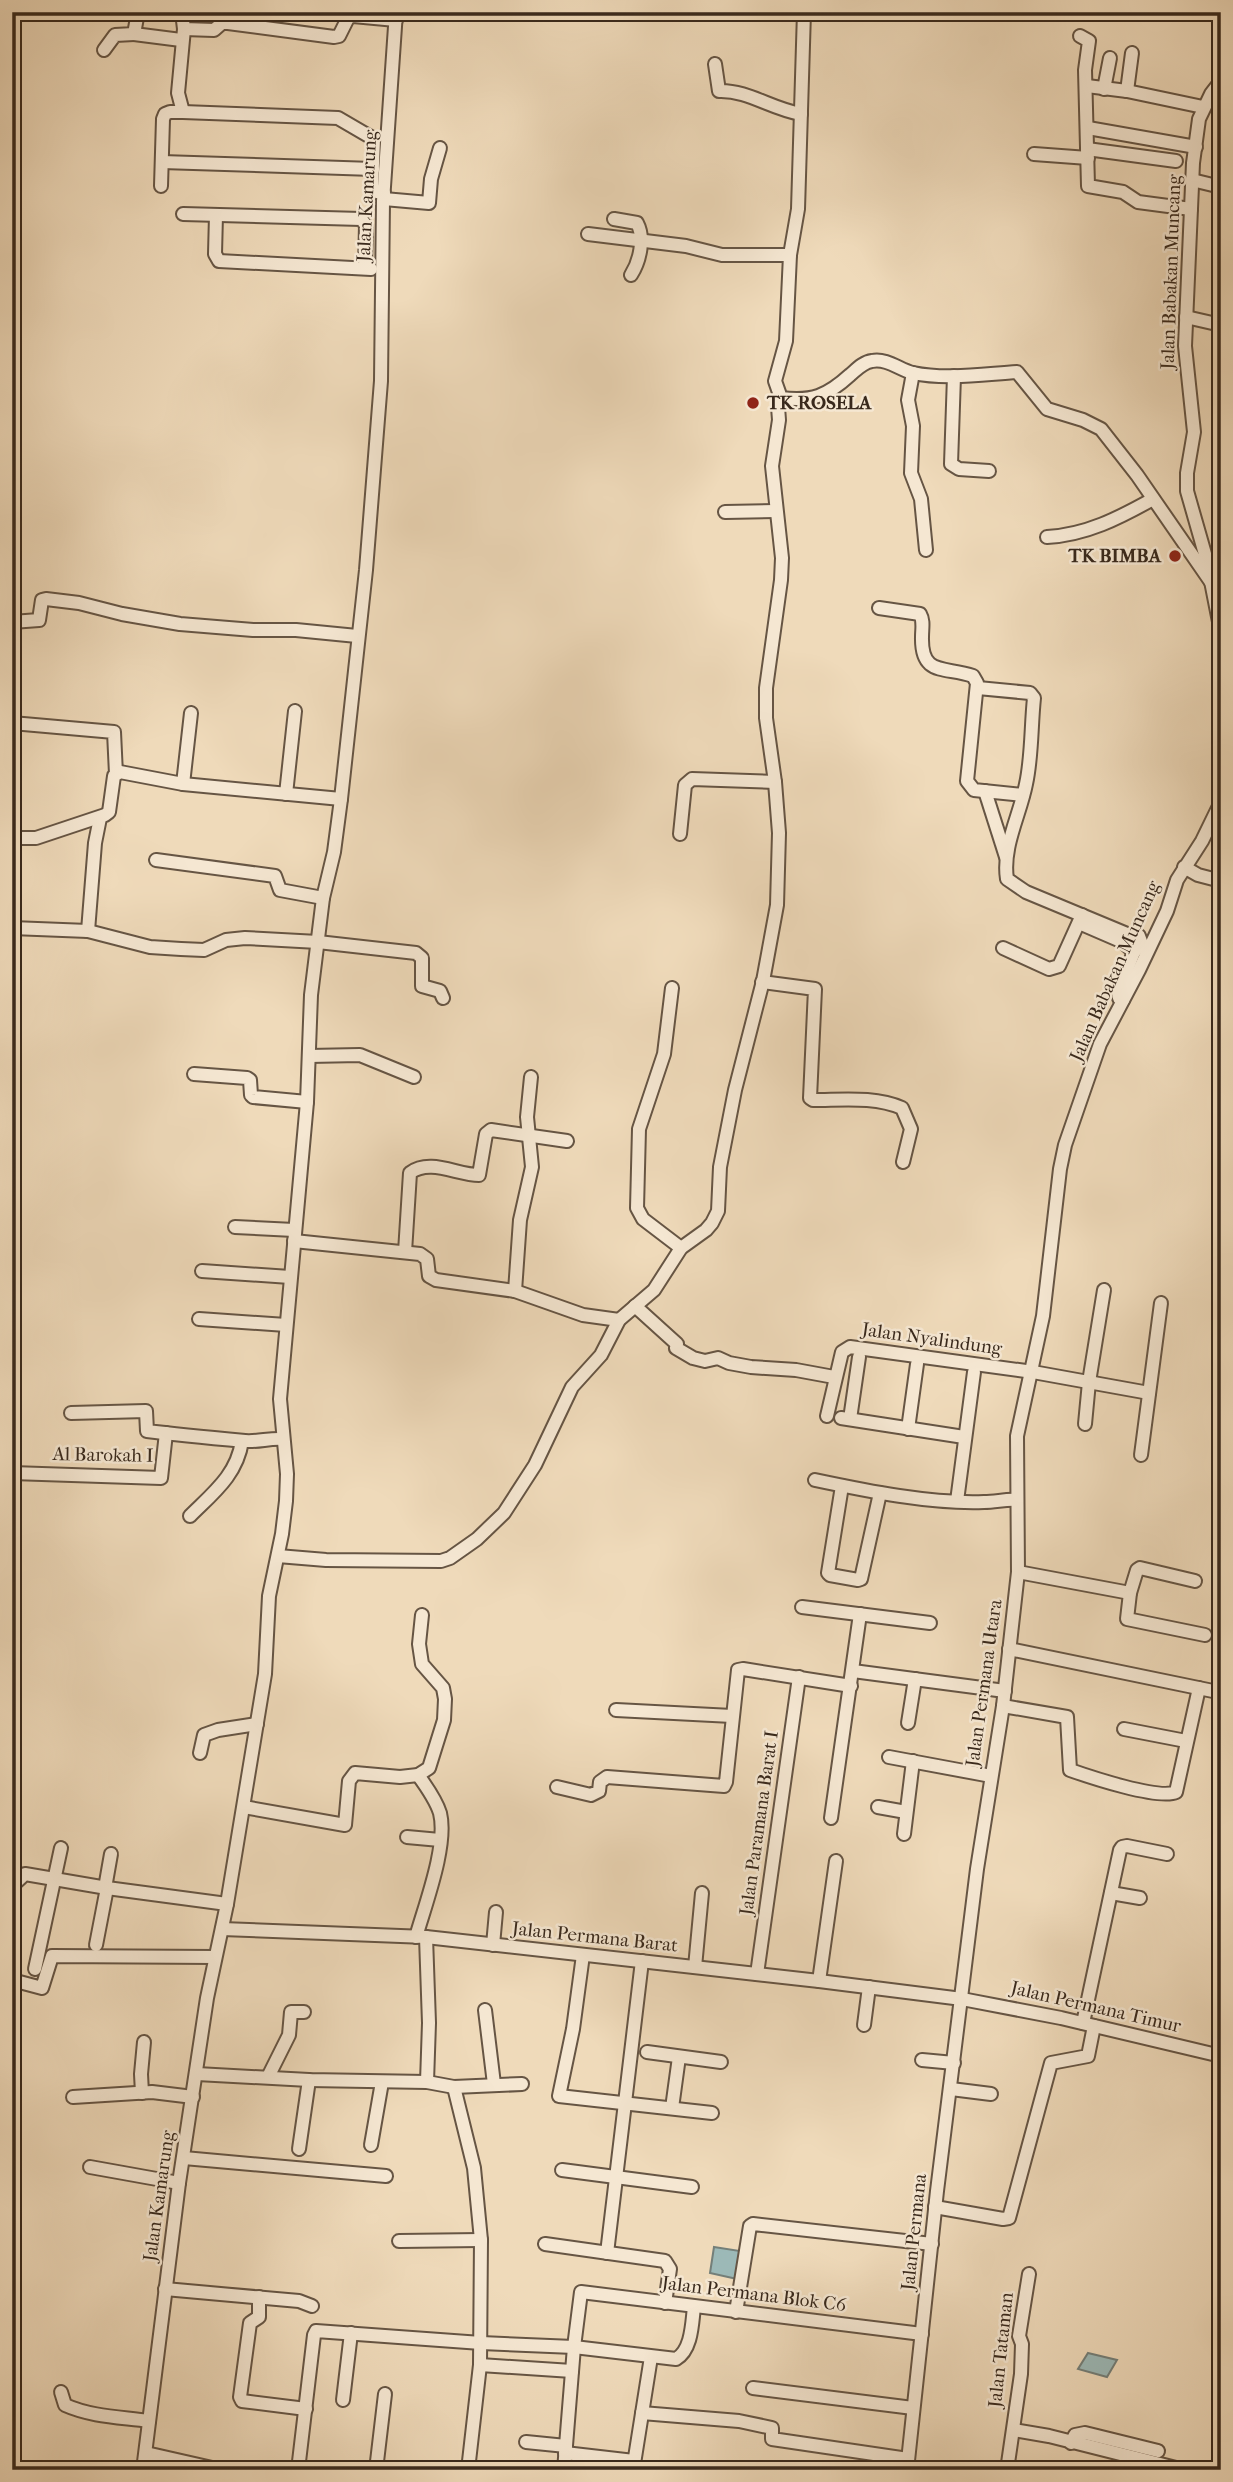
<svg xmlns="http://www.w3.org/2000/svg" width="1233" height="2482" font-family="'IM FELL French Canon',serif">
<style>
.water{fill:#9cb9b7;stroke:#747f79;stroke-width:2}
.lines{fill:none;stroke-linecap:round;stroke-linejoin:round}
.minor-casing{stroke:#654;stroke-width:16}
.minor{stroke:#f5e7d2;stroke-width:12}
.poi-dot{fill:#8f2418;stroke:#f5e7d2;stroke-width:2.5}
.labels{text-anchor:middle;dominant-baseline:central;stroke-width:5;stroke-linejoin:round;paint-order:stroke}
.street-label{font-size:19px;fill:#39291c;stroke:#f5e7d2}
.poi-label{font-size:19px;font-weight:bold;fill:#39291c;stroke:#f5e7d2;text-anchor:start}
</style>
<rect width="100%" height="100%" fill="#efdaba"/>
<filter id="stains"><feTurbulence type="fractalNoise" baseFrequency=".00286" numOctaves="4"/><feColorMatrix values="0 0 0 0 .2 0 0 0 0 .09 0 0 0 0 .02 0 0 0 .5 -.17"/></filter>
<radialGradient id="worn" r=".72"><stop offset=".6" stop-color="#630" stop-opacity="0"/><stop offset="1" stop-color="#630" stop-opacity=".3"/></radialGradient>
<!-- water -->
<g class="water">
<path d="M714,2247L740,2251L737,2279L710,2273Z"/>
<path d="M1088,2353L1117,2360L1107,2377L1078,2369Z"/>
</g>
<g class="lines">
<!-- minor casing -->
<g class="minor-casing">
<g id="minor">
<path d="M182,12L184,29L214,30L222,23H228L334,37L339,36L348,18L353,16L396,20"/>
<path d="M804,12L798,209L790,255L786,341L775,381L781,398C812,402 827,396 850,375C856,370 863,362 872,361C887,358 900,370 913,373C946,380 984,374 1017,372L1047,409L1083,420L1101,429L1137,475L1213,585"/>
<path d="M134,34L181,40"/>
<path d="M1080,36L1089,41L1085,70L1088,186L1123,192L1138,202L1191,209"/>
<path d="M104,50L115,35L134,34L138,12"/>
<path d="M715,64L719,91C748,90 771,109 801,114"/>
<path d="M1221,81L1211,94L1199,119L1193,163L1185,346L1194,432L1187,473V491L1207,561L1221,632"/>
<path d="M1087,86L1127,91L1203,107"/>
<path d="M1104,89L1110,58"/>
<path d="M1127,91L1132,53"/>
<path d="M183,112L178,93L184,29"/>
<path d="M1088,128L1196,147"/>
<path d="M1087,149L1176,161"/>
<path d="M1034,154L1088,158"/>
<path d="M162,162L373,169"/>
<path d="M1192,180L1221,187"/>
<path d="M161,186L163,119L165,114L170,112H183L338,118L374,139L372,188L377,192L384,193"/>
<path d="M384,199L429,203L431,179L440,148"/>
<path d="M183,214L361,219L366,225L365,268"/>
<path d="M216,215L215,254L219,261L371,269"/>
<path d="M614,219L637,223C645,238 640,261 631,275"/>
<path d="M588,234L686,246L722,255H790"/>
<path d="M1186,317L1221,325"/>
<path d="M913,373L908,400L913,426L911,473L921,499L926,550"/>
<path d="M954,376L951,464L959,469L989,471"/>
<path d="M725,512L776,511"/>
<path d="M1047,537C1086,535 1119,518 1153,499"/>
<path d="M879,608L920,614C924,621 922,628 922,637C921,677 945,666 973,676L977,683L967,781L974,790L1023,795"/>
<path d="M12,622L39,620L42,600L46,599L79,603L122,614L180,624L253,630H296L357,636"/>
<path d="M978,688L1030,693L1034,698C1031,726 1032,757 1026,784C1020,815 1002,847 1007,879L1026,892L1127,934L1139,936L1142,944L1134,952L1118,992L1119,998L1123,1000"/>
<path d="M12,723L114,732L116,774"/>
<path d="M12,770V782"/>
<path d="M183,784L191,713"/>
<path d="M985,791L1006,857"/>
<path d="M286,794L295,711"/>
<path d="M680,834L685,785L692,779L775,782"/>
<path d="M12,838H36L105,815L109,812L114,776L120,772L183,784L341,799"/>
<path d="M156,860L275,876L280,890L323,898"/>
<path d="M1184,867L1198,875L1221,881"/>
<path d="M1079,923L1123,942L1134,952"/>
<path d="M12,928L88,931L150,947L181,949L204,950L226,940L245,938L318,942L416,953L422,958V986L440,991L443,998"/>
<path d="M88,931L95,843L100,818"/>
<path d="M1003,948L1049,969L1059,966L1082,915"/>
<path d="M762,982L815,989L810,1098L813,1100C842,1100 875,1096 902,1108L911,1129L903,1162"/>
<path d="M672,988L664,1054L639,1129L637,1208L643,1219L681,1248"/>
<path d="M309,1056L360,1055L414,1077"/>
<path d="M194,1074L247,1078L250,1080L251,1095L253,1097L307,1102"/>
<path d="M235,1227L294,1230"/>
<path d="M294,1241L420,1254L427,1259L429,1276L436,1280L515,1291L583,1315L619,1320"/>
<path d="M405,1252L410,1173C430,1158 457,1175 479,1175L486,1134L491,1130L567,1141"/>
<path d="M202,1271L290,1277"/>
<path d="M515,1291L520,1220L532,1167L527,1117L531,1077"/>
<path d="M635,1306L677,1344L676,1348L693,1358L705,1361L718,1358L729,1363L751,1367L796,1370L834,1377"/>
<path d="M199,1319L286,1325"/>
<path d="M71,1413L146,1411L147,1431C179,1435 212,1438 245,1441C259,1442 269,1438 283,1439"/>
<path d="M827,1416L842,1352L850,1347L1033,1372L1149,1393"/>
<path d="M841,1418L964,1437"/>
<path d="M850,1419L859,1357"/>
<path d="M1085,1424L1089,1382L1104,1290"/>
<path d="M908,1429L917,1364"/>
<path d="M1141,1455L1161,1303"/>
<path d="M12,1473L161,1478L166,1433"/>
<path d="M815,1480C867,1491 931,1504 984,1502C996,1502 1006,1499 1017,1500"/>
<path d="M842,1486L828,1573L830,1575L858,1580L861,1579L880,1493"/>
<path d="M957,1501L974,1372"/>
<path d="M190,1516C213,1493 237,1475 242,1441"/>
<path d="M278,1556L326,1560L441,1561L450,1558L477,1539L504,1513L535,1465L572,1387L601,1355L619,1320L654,1290L681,1248L706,1230L712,1223L718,1211L720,1167L735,1090L763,981L777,905L779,833L775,782L766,718V688L781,580L782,558L772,466L779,420L778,407L781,398"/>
<path d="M1018,1572L1130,1593"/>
<path d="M1195,1581L1140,1568L1137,1570L1130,1593L1127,1619L1205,1635"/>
<path d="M802,1607L930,1623"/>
<path d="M1009,1649L1213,1691"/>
<path d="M853,1671L1005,1691"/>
<path d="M1003,1706L1067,1717L1070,1770C1090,1777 1159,1800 1176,1792L1199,1688"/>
<path d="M616,1710L732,1716"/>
<path d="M908,1723L915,1679"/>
<path d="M1124,1729L1186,1741"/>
<path d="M200,1753L204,1735L218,1730L257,1724"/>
<path d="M889,1757L991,1776"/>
<path d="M557,1787L591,1795L599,1791L600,1782L607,1777L724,1786L726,1782L738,1670L743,1669L851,1686"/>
<path d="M244,1807L345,1825L349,1781L355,1773L400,1777L418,1775L429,1768L444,1720L445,1699L443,1688L422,1664L419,1644L422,1615"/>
<path d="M878,1807L906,1812"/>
<path d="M831,1818L860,1614"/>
<path d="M904,1834L913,1761"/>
<path d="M407,1837L440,1840"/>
<path d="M12,1886L25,1874L107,1888L227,1904"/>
<path d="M105,1888L111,1854"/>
<path d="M1111,1893L1140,1898"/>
<path d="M222,1929L426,1937L819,1981L962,1999L1061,2018L1221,2056"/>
<path d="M416,1937C425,1905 448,1845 440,1813C436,1800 426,1786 418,1775"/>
<path d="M426,1937L429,2023L427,2082"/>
<path d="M96,1945L107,1888"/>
<path d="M493,1945L496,1912"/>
<path d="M583,1955L573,2029L559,2096L712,2113"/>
<path d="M695,1967L702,1893"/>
<path d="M35,1969L61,1848"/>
<path d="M757,1974L799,1677"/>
<path d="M12,1980L42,1988L52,1956L215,1957"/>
<path d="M819,1981L836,1861"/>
<path d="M485,2010L494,2084"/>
<path d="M1083,2023L1120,1850L1122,1847L1127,1846L1167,1854"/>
<path d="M864,2025L869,1987"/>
<path d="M647,2052L721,2062"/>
<path d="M922,2060L954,2063"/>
<path d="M197,2074L309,2080L427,2082L454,2087L522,2084"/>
<path d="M268,2077L289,2035L291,2012H304"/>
<path d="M454,2087L474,2168L481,2240L480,2365L468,2470"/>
<path d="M951,2089L991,2094"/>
<path d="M142,2093L141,2074L144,2042"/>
<path d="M73,2097L152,2092L193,2097"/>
<path d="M672,2108L679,2057"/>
<path d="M371,2145L382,2082"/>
<path d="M299,2149L309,2080"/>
<path d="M184,2158L386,2176"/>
<path d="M90,2167L179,2183"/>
<path d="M562,2170L692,2187"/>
<path d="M935,2207L1003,2219L1009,2218L1051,2063L1088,2056L1094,2026"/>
<path d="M399,2241L481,2240"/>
<path d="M545,2244L665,2261L670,2269L665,2303"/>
<path d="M607,2253L642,1961"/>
<path d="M165,2289L299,2301L312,2306"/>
<path d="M259,2297V2317L250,2323L240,2397L242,2401L306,2409"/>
<path d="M736,2312L750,2226L753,2224L932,2244"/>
<path d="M480,2365L572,2371"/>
<path d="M753,2388L913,2408"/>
<path d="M61,2392L65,2405C92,2417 121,2417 149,2421"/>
<path d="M343,2400L351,2333"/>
<path d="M642,2413L739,2421L772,2428V2439L908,2459"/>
<path d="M1014,2430L1049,2436L1184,2470"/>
<path d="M526,2442L566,2446"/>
<path d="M1071,2443L1075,2435L1085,2433L1158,2451"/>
<path d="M146,2453L221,2470"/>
<path d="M565,2453L634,2461"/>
<path d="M143,2470L179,2183L207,1998L227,1904L265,1674L269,1596L282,1534L286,1501L287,1474L280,1399L307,1102L311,995L323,898L334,852L341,799L366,570L381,381L383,201L396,12"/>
<path d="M298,2470L314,2335L316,2331L481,2343L574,2347L676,2359C692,2350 692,2323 694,2307"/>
<path d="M376,2470L385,2394"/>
<path d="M564,2470L574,2347L581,2292L922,2334"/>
<path d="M633,2470L651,2357"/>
<path d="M907,2470L937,2191L977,1869L1003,1706L1018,1572L1017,1436L1043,1316L1060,1169L1065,1145L1100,1044L1139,970L1167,911L1177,880L1202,841L1221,802"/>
<path d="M1007,2470L1021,2374L1022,2344L1019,2336L1029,2274"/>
</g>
</g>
<!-- minor -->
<use href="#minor" class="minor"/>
</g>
<!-- markers -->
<g class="poi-dot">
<circle cx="753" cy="403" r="7"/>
<circle cx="1175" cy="556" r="7"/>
</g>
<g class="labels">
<!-- street labels -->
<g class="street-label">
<text transform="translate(367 196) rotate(-87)">Jalan Kamarung</text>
<text transform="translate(1171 272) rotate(-88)">Jalan Babakan Muncang</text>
<text transform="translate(1115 971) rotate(-66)">Jalan Babakan Muncang</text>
<text transform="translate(932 1339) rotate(8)">Jalan Nyalindung</text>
<text transform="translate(103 1455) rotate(1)">Al Barokah I</text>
<text transform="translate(984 1683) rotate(-82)">Jalan Permana Utara</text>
<text transform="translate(759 1823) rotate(-82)">Jalan Paramana Barat I</text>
<text transform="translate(595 1937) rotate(6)">Jalan Permana Barat</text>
<text transform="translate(1096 2007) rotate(13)">Jalan Permana Timur</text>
<text transform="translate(159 2196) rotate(-82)">Jalan Kamarung</text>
<text transform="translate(914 2232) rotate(-84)">Jalan Permana</text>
<text transform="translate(754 2294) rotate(7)">Jalan Permana Blok C6</text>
<text transform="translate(1001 2350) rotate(-84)">Jalan Tataman</text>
</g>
<!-- poi labels -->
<g class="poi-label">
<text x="767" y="403">TK ROSELA</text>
<text x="1161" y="556" text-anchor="end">TK BIMBA</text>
</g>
</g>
<!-- margin -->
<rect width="1233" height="2482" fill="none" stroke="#efdaba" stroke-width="42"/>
<rect x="14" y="14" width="1205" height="2454" fill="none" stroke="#39291c" stroke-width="3.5"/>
<rect x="21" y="21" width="1191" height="2440" fill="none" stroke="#39291c" stroke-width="2"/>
<rect width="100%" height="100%" filter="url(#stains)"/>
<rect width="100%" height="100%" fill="url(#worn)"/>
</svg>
